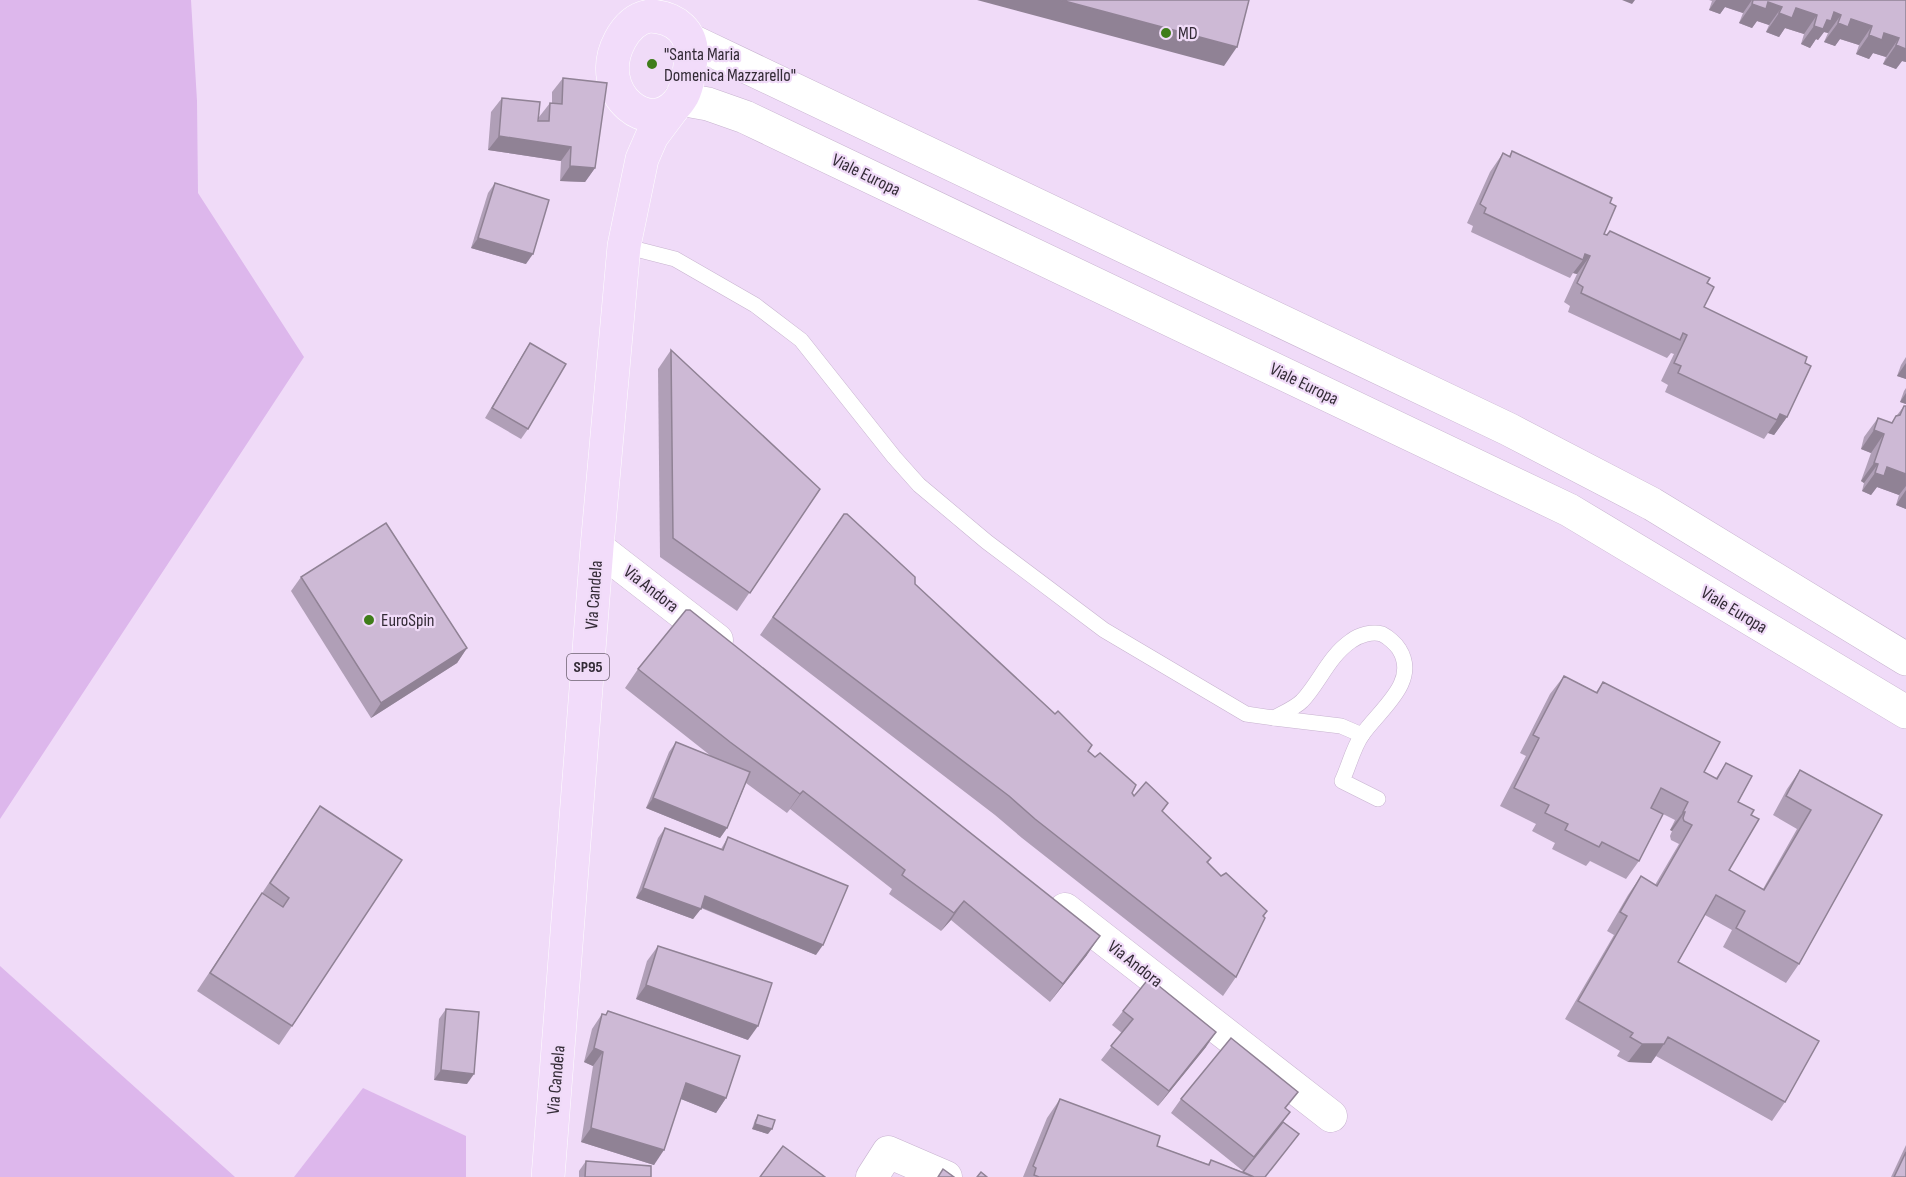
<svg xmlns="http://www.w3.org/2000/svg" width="1906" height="1177" font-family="'Sofia Sans Condensed',sans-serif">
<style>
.green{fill:#ddb7ec}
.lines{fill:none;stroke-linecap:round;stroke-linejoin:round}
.service-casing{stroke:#c7b3cf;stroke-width:16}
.minor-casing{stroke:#c7b3cf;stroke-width:33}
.tertiary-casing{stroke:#c7b3cf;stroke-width:34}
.primary-casing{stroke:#fff;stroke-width:34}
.service{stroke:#fff;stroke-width:15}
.minor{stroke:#fff;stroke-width:32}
.tertiary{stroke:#fff;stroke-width:33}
.primary{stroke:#f2dcfa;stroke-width:33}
.wall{fill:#b09fb7}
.shaded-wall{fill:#908295}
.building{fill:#cdb9d5;stroke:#908295;stroke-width:1.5}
.poi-dot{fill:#3f7d1a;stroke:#f0dbf8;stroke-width:2}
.labels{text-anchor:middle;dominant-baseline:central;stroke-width:4.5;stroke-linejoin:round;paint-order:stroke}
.shield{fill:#f0dbf8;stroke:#6c6070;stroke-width:1.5}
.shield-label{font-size:16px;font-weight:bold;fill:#332b36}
.poi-label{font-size:18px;fill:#332b36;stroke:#f0dbf8;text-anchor:start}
.street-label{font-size:18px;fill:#332b36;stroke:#f0dbf8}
</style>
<rect width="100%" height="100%" fill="#f0dbf8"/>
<!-- green -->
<g class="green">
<path d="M0,0H191L197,101L198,193L304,357L0,819Z"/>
<path d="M0,966L235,1177H0Z"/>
<path d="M363,1088L466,1136V1177H294Z"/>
</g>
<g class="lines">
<!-- service casing -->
<g class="service-casing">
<g id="service">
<path d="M624,246L675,259L755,305L801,340L894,457L919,485L987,542L1104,630L1246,714L1274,718C1283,713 1295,708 1302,701C1320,682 1328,657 1351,641C1359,635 1372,631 1382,634C1388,637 1396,644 1399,649C1420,682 1379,710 1362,735C1353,748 1349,766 1342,781L1378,799"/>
<path d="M1274,718L1341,726L1362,735"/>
</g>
</g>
<!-- minor casing -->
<g class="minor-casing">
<g id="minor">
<path d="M597,547L717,640"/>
<path d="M1065,909L1331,1116"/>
<path d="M872,1177L888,1152L946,1177"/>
</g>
</g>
<!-- tertiary casing -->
<g class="tertiary-casing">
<g id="tertiary">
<path d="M690,40L1508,429L1652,504L1906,659"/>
<path d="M680,99L708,104L745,117L1569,510L1906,712"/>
</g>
</g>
<!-- primary casing -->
<g class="primary-casing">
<g id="primary">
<path d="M650,16C675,17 694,32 691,59C689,72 688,87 681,98C653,142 591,94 620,40C627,27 636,18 650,16Z"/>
<path d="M548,1177L597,547L624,246L642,159L652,136L673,108"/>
</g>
</g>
<!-- service -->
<use href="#service" class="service"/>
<!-- minor -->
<use href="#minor" class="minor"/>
<!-- tertiary -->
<use href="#tertiary" class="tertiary"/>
<!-- primary -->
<use href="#primary" class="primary"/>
</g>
<!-- wall -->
<g class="wall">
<path d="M1709,0H1906V62L1902,61L1896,69L1883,64L1886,57L1873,53L1869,59L1856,54L1859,45L1840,39L1835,46L1824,42L1828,33L1824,32L1818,40L1816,39L1810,48L1801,44L1804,34L1785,28L1779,37L1766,32L1769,25L1757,21L1752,28L1739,23L1743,13L1725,7L1720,14L1709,10L1712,1Z"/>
<path d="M563,78L595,168L585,182L560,181L561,161L488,150L491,112L502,98L539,121V117L550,103H552V92Z"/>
<path d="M1512,151L1610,203L1604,234L1707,283L1704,307L1787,417L1774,435L1768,433L1764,439L1665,392L1668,385L1661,381L1674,354L1671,353L1667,358L1568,312L1570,306L1564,302L1577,274L1573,273L1570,278L1471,232L1473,226L1467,223L1490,172L1503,153L1509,156Z"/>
<path d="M495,183L526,264L471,248L488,193Z"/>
<path d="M530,343L528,429L521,439L485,418L523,354Z"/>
<path d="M671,350L820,489L737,611L660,557L658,369Z"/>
<path d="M1906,357V379L1897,376L1901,365Z"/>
<path d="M1906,388V404L1900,402L1904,391Z"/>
<path d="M1904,406H1906V509L1896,505L1899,495L1877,487L1871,495L1862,491L1864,483L1861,481L1871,453L1861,449L1864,437L1878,418L1891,423Z"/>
<path d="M844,514L915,584L1134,796L1168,803L1162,811L1211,858L1208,863L1221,876L1267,911L1264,916L1236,977L1223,996L1022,838L995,815L760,635Z"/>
<path d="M301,577L467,648L457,663L371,718L291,591Z"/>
<path d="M638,669L1087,955L1050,1002L951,920L941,931L889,894L892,889L790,809L787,813L746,783L727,828L720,838L646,808L669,752L676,742L711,756L625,688Z"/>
<path d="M1564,676L1596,692L1603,682L1704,772L1716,778L1726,763L1738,802L1751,815L1729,870L1763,889L1797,829L1773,815L1787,789L1800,770L1882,815L1799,964L1786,983L1723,947L1732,930L1705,915L1678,962L1785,1102L1772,1121L1656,1056L1651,1063L1628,1062L1617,1056L1620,1051L1565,1019L1614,935L1607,931L1628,895L1641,876L1655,885L1679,844L1671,840L1670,836L1672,831L1670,830L1675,820L1663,814L1639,861L1626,879L1590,861L1586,866L1552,849L1555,843L1532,831L1536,824L1500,806L1526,756L1520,753L1550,694Z"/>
<path d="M320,806L292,1026L279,1045L197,991Z"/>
<path d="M665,828L721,849L728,837L816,955L701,908L693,919L636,898L658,838Z"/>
<path d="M658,946L748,1040L636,999L647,961Z"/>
<path d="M446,1009L467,1084L434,1080L439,1019Z"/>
<path d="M608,1011L726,1098L716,1113L681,1099L654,1165L581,1142L593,1066L584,1062L592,1029L602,1014L605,1015Z"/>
<path d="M1123,1011L1206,1047L1158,1106L1101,1060L1122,1033L1112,1025Z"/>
<path d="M1060,1099L1157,1146L1208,1164L1211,1160L1243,1172V1171L1171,1113L1181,1099L1286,1109L1283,1122L1266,1177H1023L1047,1118Z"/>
<path d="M758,1115L768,1134L752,1129L755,1120Z"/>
<path d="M1906,1145V1177H1891Z"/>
<path d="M586,1161L651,1177H579V1171Z"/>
</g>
<!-- shaded-wall -->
<g class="shaded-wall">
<path d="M977,0H1061L1237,47L1224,66Z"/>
<path d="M1622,0H1635L1632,4Z"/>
<path d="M1716,0H1752L1743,13L1725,7L1720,14L1709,10Z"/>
<path d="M1768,2L1782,7L1769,25L1757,21L1752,28L1739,23L1752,4Z"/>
<path d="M1796,8L1817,15L1804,34L1785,28L1779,37L1766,32L1779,13Z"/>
<path d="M1834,12L1841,15L1828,33L1824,32L1818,40L1816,39L1810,48L1801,44L1814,26Z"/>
<path d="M1851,19L1872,26L1859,45L1840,39L1835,46L1824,42L1838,23Z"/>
<path d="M1884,33L1899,38L1886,57L1873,53L1869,59L1856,54L1869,35Z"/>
<path d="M1896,45L1906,49V62L1902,61L1896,69L1883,64Z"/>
<path d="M499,136L571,147L561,161L488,150Z"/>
<path d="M570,166L595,168L585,182L560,181Z"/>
<path d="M478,238L533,254L526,264L471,248Z"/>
<path d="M1585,254L1590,256L1577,274L1573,273L1583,260Z"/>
<path d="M1906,363V379L1897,376Z"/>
<path d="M1906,393V404L1900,402Z"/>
<path d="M1780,414L1787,417L1774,435L1768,433L1777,420Z"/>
<path d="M1874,430L1884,434L1871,453L1861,449Z"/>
<path d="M1874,463L1878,464L1864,483L1861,481Z"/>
<path d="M1887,467L1906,474V486L1899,495L1877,487L1871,495L1862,491L1875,473Z"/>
<path d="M1906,490V509L1896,505Z"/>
<path d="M467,648L457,663L371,718L381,703Z"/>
<path d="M803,791L790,809L787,813L800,794Z"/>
<path d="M653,798L727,828L720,838L646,808Z"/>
<path d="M1683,812H1685L1672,831L1670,830Z"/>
<path d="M643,888L701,909L693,919L636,898Z"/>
<path d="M705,896L823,945L816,955L698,906Z"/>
<path d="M964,901L951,920L941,931L954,913Z"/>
<path d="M1100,936L1087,955L1050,1002L1063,984Z"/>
<path d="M646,985L758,1026L748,1040L636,999Z"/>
<path d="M1216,1032L1206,1047L1158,1106L1169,1091Z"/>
<path d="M1642,1044H1664L1651,1063L1628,1062Z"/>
<path d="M594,1048L603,1052L593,1066L584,1062Z"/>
<path d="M441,1070L474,1074L467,1084L434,1080Z"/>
<path d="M686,1083L726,1098L716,1113L676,1097Z"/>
<path d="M755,1124L772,1129L768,1134L752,1129Z"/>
<path d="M591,1128L664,1150L654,1165L581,1142Z"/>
</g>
<!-- building -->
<g class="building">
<path d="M1061,0H1249L1237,47Z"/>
<path d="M1753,0H1906V49L1896,45L1899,38L1884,33L1882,40L1869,35L1872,26L1851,19L1848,27L1838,23L1841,15L1834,12L1831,21L1827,20L1823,29L1814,26L1817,15L1796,8L1792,18L1779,13L1782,7L1768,2L1766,9L1752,4Z"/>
<path d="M563,78L607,83L595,168L570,166L571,147L499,136L502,98L540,102L538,121H549L550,103L562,104Z"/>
<path d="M1512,151L1612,198L1610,203L1616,206L1604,234L1607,235L1610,231L1710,278L1707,283L1714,287L1704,307L1807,357L1805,363L1811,366L1787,417L1780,414L1777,420L1678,373L1681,366L1674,363L1687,335L1683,333L1680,340L1581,293L1583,287L1577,283L1590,256L1585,254L1583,260L1484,213L1486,208L1480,204L1503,153L1510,157Z"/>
<path d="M495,183L549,200L533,254L478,238Z"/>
<path d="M530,343L566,364L528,429L492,408Z"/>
<path d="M671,350L820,489L750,593L673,538Z"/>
<path d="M1904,406H1906V474L1887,467L1884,476L1875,473L1878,464L1874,463L1884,434L1874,430L1878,418L1892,423L1896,416L1900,415Z"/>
<path d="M844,514H847L915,577V584L1055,714L1058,711L1092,745L1088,751L1095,757L1100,753L1136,785L1132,793L1134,796L1146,782L1168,803L1162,811L1211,858L1207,862L1221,876L1226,873L1267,911L1263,916L1265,918L1236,977L1035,819L1009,796L773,617Z"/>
<path d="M386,523L467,648L381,703L301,577Z"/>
<path d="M686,610H690L1100,936L1063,984L964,901L954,913L902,875L905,870L803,791L800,794L730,742L638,669Z"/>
<path d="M1564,676L1597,693L1603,682L1720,742L1704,772L1717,779L1726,763L1752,776L1738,802L1754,810L1751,815L1759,819L1729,870L1764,890L1811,810L1786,796L1800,770L1882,815L1799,964L1736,928L1745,911L1716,895L1678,962L1819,1041L1785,1102L1668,1037L1664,1044H1642L1630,1037L1633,1033L1578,1001L1627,916L1620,912L1641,876L1657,886L1692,825L1684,821L1683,818L1685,812H1683L1688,802L1661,788L1651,808L1663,814L1639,861L1602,842L1599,847L1565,830L1568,824L1545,813L1549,805L1514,788L1539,738L1533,735Z"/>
<path d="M676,742L750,772L727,828L653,798Z"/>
<path d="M320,806L402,860L292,1026L210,973L262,893L283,907L289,898L270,883Z"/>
<path d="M665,828L723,850L728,837L848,886L823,945L705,896L701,909L643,888Z"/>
<path d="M658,946L772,983L758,1026L646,985Z"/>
<path d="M1149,978L1216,1032L1169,1091L1111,1046L1133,1019L1123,1011Z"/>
<path d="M446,1009L479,1012L474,1074L441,1070Z"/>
<path d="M608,1011L740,1056L726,1098L686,1083L664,1150L591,1128L603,1052L594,1048L602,1014L606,1015Z"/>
<path d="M1231,1038L1298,1092L1285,1108L1290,1112L1254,1157L1181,1099Z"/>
<path d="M1060,1099L1160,1136L1157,1146L1209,1165L1211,1160L1254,1177H1039L1034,1175L1036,1168L1033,1166Z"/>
<path d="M758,1115L775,1120L772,1129L755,1124Z"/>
<path d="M1283,1122L1299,1134L1265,1177H1254L1243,1172Z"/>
<path d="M783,1146L825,1177H760Z"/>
<path d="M1906,1152V1177H1894Z"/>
<path d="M586,1161L651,1166V1177H585Z"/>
<path d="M943,1169L954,1177H938Z"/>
<path d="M981,1172L987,1177H977Z"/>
</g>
<!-- markers -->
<g class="poi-dot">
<circle cx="1166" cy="33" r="6"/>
<circle cx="652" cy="64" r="6"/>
<circle cx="369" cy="620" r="6"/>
</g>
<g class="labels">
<!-- shield labels -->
<rect class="shield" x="567" y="654" width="42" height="26" rx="4.5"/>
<g class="shield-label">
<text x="588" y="667">SP95</text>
</g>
<!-- poi labels -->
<g class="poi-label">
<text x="1178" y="33">MD</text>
<text x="664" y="54">"Santa Maria<tspan x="664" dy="21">Domenica Mazzarello"</tspan></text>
<text x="381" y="620">EuroSpin</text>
</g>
<!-- street labels -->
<g class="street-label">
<text transform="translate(866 175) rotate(26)">Viale Europa</text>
<text transform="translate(1304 384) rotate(26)">Viale Europa</text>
<text transform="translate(651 589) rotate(38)">Via Andora</text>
<text transform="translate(594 595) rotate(-86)">Via Candela</text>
<text transform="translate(1734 610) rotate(31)">Viale Europa</text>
<text transform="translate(1135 964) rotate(38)">Via Andora</text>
<text transform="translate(556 1080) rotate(-85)">Via Candela</text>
</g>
</g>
</svg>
